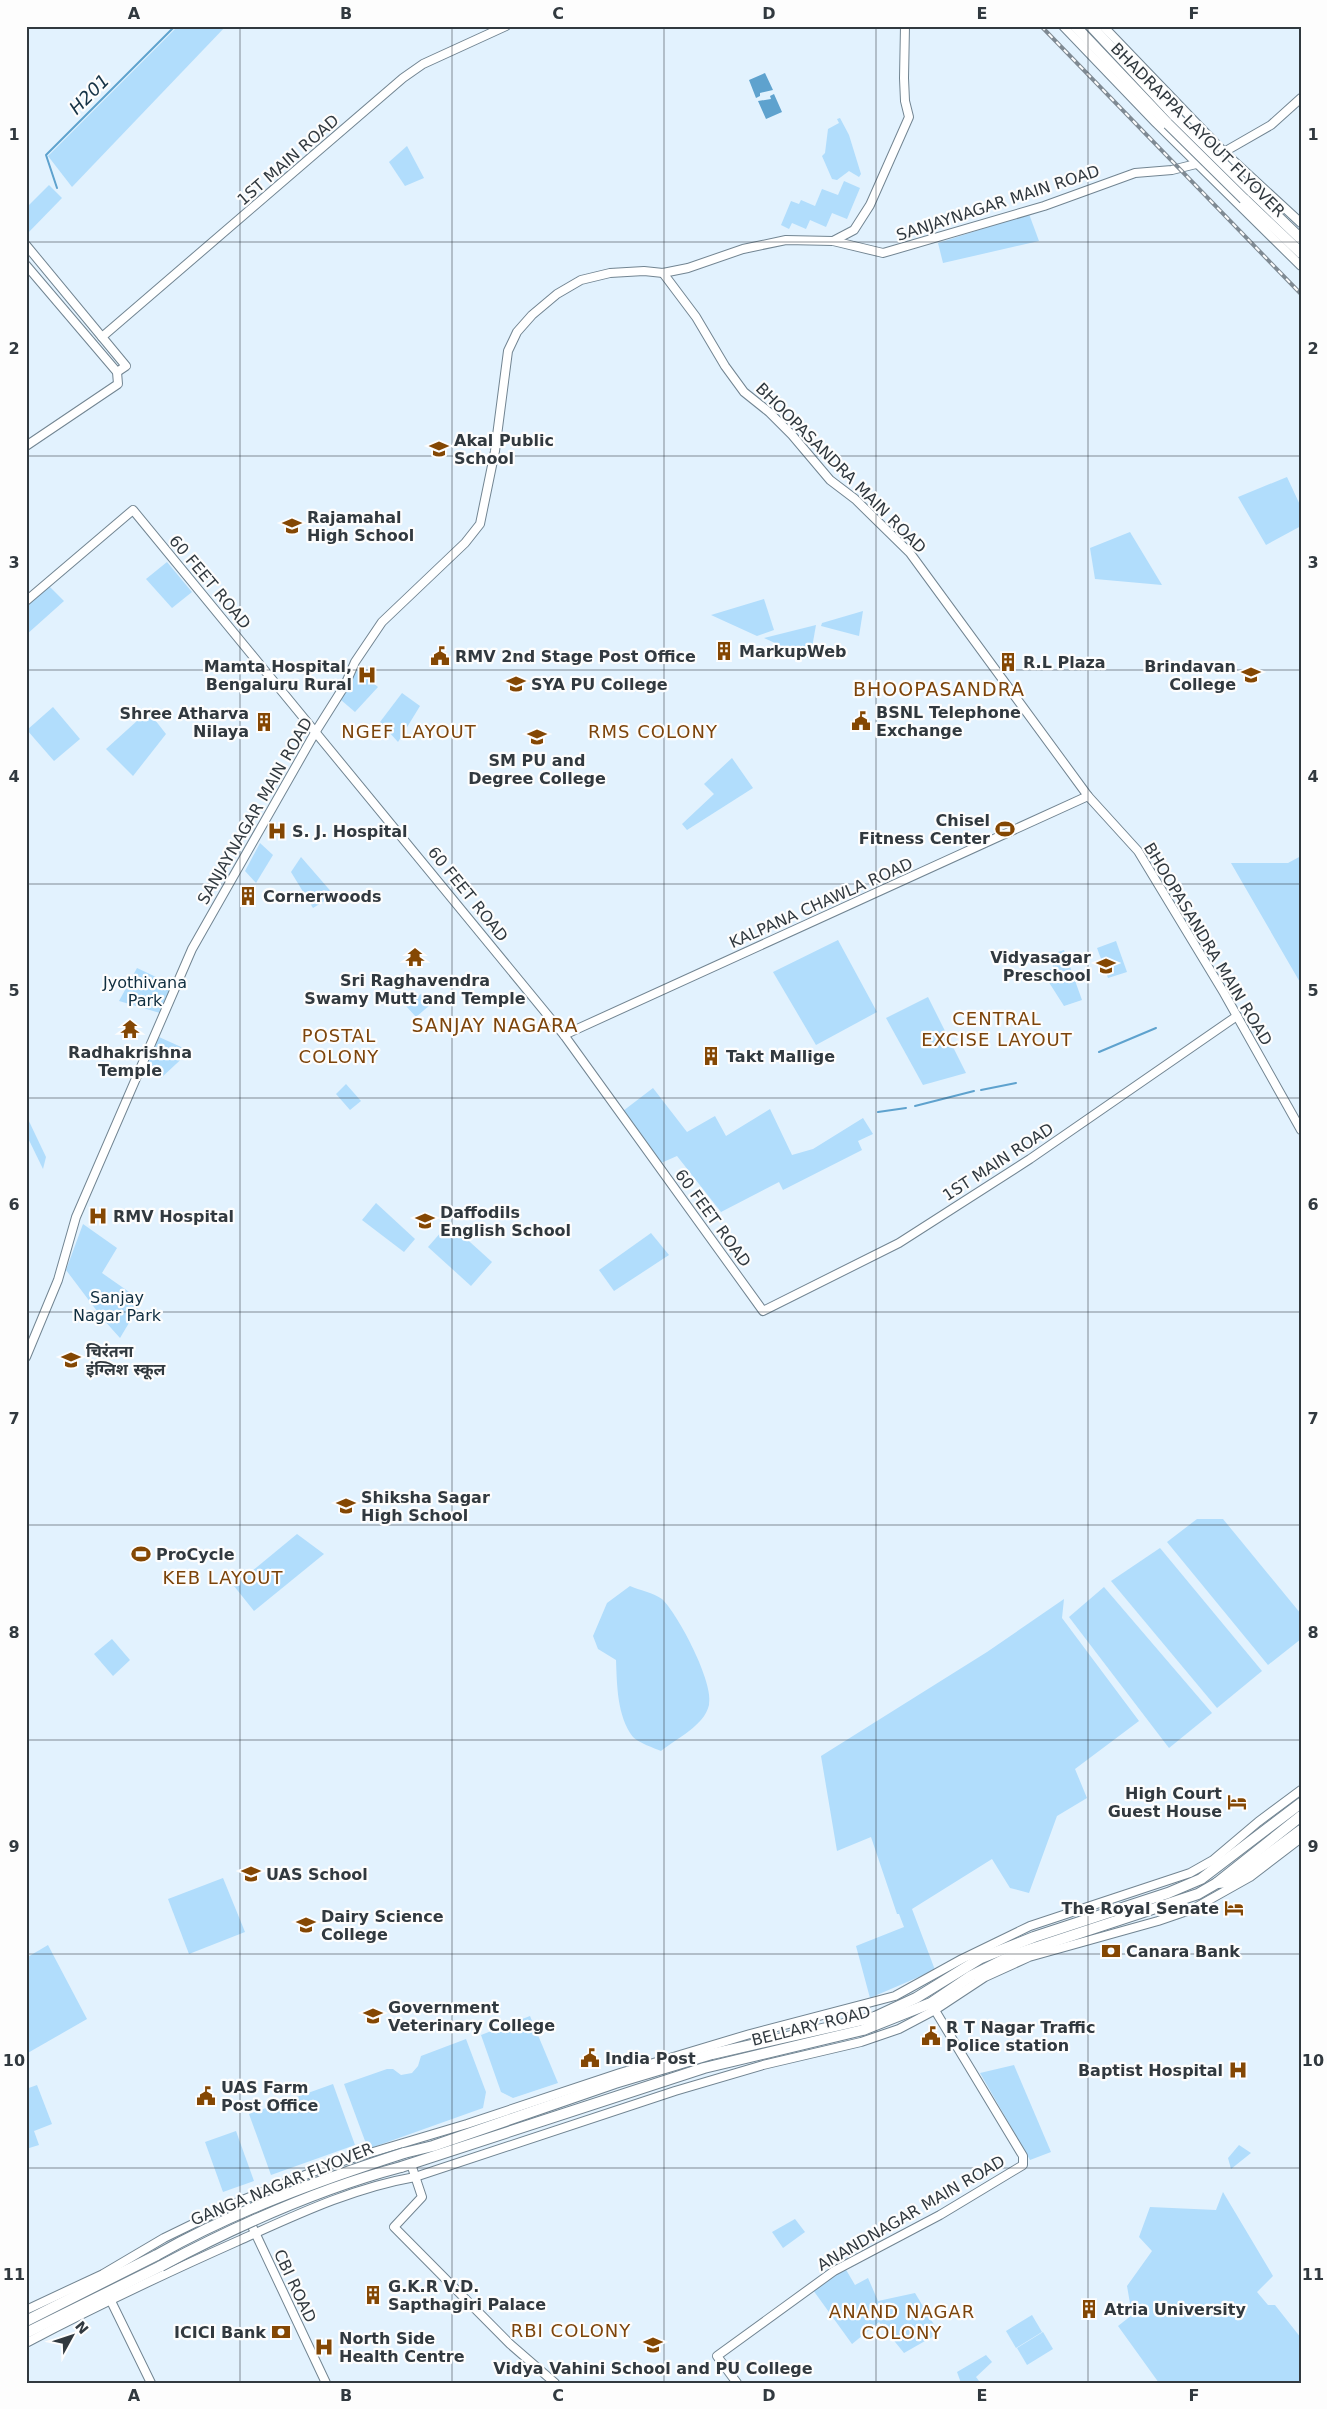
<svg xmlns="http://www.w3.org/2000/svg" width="1327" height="2409" font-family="'DejaVu Sans','Noto Sans Devanagari',sans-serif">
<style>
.green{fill:#b1ddfc}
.water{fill:#5ea2ce}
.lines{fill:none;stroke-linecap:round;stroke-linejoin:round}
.stream{stroke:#5ea2ce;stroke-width:2}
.secondary-casing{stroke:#728592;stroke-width:10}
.highway-casing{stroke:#728592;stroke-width:12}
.secondary{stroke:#fff;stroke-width:8}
.highway{stroke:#fff;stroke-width:10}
.rail-casing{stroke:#7f8a93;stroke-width:4}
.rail{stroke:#fdfdfd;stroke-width:2;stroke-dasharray:5.5;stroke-linecap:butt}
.highway-bridge-casing{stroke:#728592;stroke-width:12;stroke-linecap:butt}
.highway-bridge{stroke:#fff;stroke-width:10}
.grid{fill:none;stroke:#31393f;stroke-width:1;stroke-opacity:0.55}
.labels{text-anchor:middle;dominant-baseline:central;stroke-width:4.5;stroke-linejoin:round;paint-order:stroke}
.street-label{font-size:16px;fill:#31393f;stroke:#fdfdfd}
.poi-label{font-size:16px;font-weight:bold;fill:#31393f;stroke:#fdfdfd;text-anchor:start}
.park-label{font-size:16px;fill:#0f2e40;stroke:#fdfdfd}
.water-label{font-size:18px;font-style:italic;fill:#153346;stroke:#fdfdfd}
.neighbourhood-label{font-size:18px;letter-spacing:1px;fill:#7c440b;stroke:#fdfdfd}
.quarter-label{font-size:19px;letter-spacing:1px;fill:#7c440b;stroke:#fdfdfd}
.neatline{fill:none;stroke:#31393f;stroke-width:2}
.grid-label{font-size:16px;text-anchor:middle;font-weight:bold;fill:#31393f}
</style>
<rect width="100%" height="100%" fill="#e2f2fe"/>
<!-- green -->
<g class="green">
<path d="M178,26H226L72,187L48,156Z"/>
<path d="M840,118L849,135L861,174L859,177L849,171L837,180L832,179L822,156L825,153L828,129L839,123L837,119Z"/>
<path d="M407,146L424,178L405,186L389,162Z"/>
<path d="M844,181L860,188L847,219L832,213L826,227L810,220L806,229L792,223L789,229L781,225L791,201L799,204L801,200L815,206L822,189L838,195Z"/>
<path d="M49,185L62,198L26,235V208Z"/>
<path d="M1029,214L1039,241L943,263L938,243Z"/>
<path d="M1287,477L1301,507V526L1266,545L1238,497Z"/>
<path d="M1130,532L1162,585L1095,579L1090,548Z"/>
<path d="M167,562L192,592L172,608L146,579Z"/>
<path d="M49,586L64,601L26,635V606Z"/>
<path d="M764,599L774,630L757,636L711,615Z"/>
<path d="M863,611L859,636L821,626L822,623Z"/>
<path d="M816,625L810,659L764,638Z"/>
<path d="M357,670L378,687L355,712L341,700Z"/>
<path d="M402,693L420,706L398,742L380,722Z"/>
<path d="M53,707L80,739L54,761L27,730Z"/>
<path d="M148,711L166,734L133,776L106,749Z"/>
<path d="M732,758L753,788L687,830L682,824L714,794L704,784Z"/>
<path d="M260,843L273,855L256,883L245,871Z"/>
<path d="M1301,856V984L1231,863H1288Z"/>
<path d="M301,857L334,895L313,908L291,872Z"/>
<path d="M838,940L877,1012L816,1045L773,972Z"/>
<path d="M1116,941L1127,972L1108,978L1097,948Z"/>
<path d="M1064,950L1082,1000L1064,1006L1043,973L1053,968L1052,954Z"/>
<path d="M137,968L173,985L160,1013L119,1001Z"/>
<path d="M421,994L430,1005L416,1017L406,1006Z"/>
<path d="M928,997L966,1073L923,1085L886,1018Z"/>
<path d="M159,1037L190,1051L161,1078L147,1063Z"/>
<path d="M346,1084L361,1101L350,1110L336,1094Z"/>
<path d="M653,1088L687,1132L715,1116L726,1136L770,1109L792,1155L813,1149L863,1118L873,1134L858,1141L862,1150L783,1190L779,1182L721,1212L677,1156L661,1163L623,1111Z"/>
<path d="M26,1115L46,1157L43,1169L26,1134Z"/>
<path d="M376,1203L415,1239L404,1252L362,1220Z"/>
<path d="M449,1223L492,1262L471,1286L428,1247Z"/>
<path d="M83,1224L117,1248L102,1273L142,1301L120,1338L103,1319L66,1270Z"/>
<path d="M651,1233L669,1255L614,1291L599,1270Z"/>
<path d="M1197,1519H1223L1301,1614V1639L1268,1665L1167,1542Z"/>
<path d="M297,1534L324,1554L254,1611L234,1586Z"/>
<path d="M1160,1548L1262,1671L1217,1708L1111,1581Z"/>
<path d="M630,1586C639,1590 654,1593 662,1599C678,1614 715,1684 709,1705C704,1726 677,1738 661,1751C654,1748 639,1743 633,1737C617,1716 617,1685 616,1660L598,1649L593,1636L607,1603Z"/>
<path d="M1104,1587L1212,1713L1169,1748L1069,1617Z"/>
<path d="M1064,1599L1062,1618L1139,1721L1075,1769L1087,1798L1057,1816L1029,1893L1010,1888L992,1859L912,1909L935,1970L870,1998L856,1946L904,1927L899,1914H897L871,1837L837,1851L821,1756L987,1652Z"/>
<path d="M112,1639L130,1660L113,1676L94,1654Z"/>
<path d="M223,1878L245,1932L189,1954L168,1899Z"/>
<path d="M48,1945L87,2019L26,2054V1958Z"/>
<path d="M530,2016L558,2083L513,2098L501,2092L481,2035Z"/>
<path d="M466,2039L486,2092L483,2108L368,2149L344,2084L387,2069H393L401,2075L412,2073L418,2066L421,2056Z"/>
<path d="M1014,2065L1051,2152L1030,2160L980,2073Z"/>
<path d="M333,2084L355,2145L271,2175L249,2114Z"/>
<path d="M37,2085L52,2124L34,2131L39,2145L26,2149V2089Z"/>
<path d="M236,2131L254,2181L223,2192L205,2142Z"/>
<path d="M1239,2145L1251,2153L1231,2169L1228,2158Z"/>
<path d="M1223,2192L1273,2276L1257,2292L1268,2305H1275L1301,2338V2383H1159L1118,2326L1132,2315L1127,2286L1152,2251L1139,2237L1150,2207L1216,2210Z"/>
<path d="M795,2219L805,2232L783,2248L772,2232Z"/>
<path d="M845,2268L855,2285L868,2278L878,2301L915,2293L939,2333L904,2353L879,2322L852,2344L813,2290Z"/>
<path d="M1032,2315L1042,2332L1016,2348L1006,2331Z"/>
<path d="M1043,2332L1053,2349L1027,2365L1017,2348Z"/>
<path d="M986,2355L992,2362L976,2377L979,2381L961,2383L957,2372Z"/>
</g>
<!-- water -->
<g class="water">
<path d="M765,73L773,90L760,93V96L756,98L749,80Z"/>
<path d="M774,94L782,112L766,119L758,101L771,99L770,96Z"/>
</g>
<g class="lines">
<!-- stream -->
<g class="stream">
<path d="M57,188L46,155L175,26"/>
<path d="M1099,1052L1156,1028"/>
<path d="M981,1090L1016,1083"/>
<path d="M915,1106L974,1091"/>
<path d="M878,1112L906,1108"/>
</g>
<!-- secondary casing -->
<g class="secondary-casing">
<g id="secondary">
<path d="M1063,26L1156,123L1301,266"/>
<path d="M1103,26L1224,152L1301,223"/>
<path d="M1200,163L1216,151L1224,152L1271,125L1301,98"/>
<path d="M833,241L854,230L870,205L909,117L905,101L904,78L905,26"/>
<path d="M26,245L126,366L117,372"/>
<path d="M26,265L117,372L118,384L26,446"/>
<path d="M663,273L696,317L725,366L744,392L769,412L792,435L830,480L855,499L910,553L1088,796L1138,851L1224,993L1301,1130"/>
<path d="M102,337L403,78L423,64L506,26"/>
<path d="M26,601L133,510L564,1035L763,1311L899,1243L1030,1159L1237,1016"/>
<path d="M564,1035L1088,796"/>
<path d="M26,1357L58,1280L76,1217L192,949L316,731L345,685L355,662L382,622L465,543L480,524L495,451L508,351L517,332L532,315L557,294L581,280L610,273L644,271L663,273L688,268L743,249L786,240L833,241L883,253L1044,206L1135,173L1172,170L1196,164L1206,166L1220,156L1221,153"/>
<path d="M411,2164L422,2197L394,2227L510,2344L555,2383"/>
<path d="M243,2207L326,2383"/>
<path d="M109,2297L151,2383"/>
<path d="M26,2310L103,2274L164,2238L240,2201L333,2164L467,2124L620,2073L750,2034L895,1996L962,1959L1030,1926L1190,1873L1213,1860L1258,1822L1301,1790"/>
<path d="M26,2343C96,2306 166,2273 238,2241C296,2215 352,2188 415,2177L675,2091L763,2065L861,2042L899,2029L935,2010L985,1977L1029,1957L1158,1921L1193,1909L1250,1877L1301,1838"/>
<path d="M737,2383L717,2356L834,2271L940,2215L1023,2165V2156L933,2007"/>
</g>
</g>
<!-- highway casing -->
<g class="highway-casing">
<g id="highway">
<path d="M1075,26L1168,124"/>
<path d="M1091,26L1175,116"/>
<path d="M1251,191L1301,239"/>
<path d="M1244,199L1301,253"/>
<path d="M1217,1883L1231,1882L1301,1830"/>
<path d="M404,2153L433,2146L615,2083L712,2054L875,2017L916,1998L981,1958L1034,1937L1168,1893L1201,1879L1301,1803"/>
<path d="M401,2167L704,2068L863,2030L931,2003L971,1976L1013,1955L1198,1894L1217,1883L1301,1816"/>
<path d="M26,2321L157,2255"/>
<path d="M26,2333L161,2266"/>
</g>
</g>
<!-- secondary -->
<use href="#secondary" class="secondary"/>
<!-- highway -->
<use href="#highway" class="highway"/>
<!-- rail casing -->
<g class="rail-casing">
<path id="rail" d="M1041,26L1301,294"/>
</g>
<!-- rail -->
<use href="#rail" class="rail"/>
<!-- highway-bridge casing -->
<g class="highway-bridge-casing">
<g id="highway-bridge">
<path d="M1175,116L1251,191"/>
<path d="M1168,124L1244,199"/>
<path d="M157,2255C234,2211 320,2180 404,2153"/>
<path d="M161,2266C238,2225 317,2189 401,2167"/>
</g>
</g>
<!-- highway-bridge -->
<use href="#highway-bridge" class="highway-bridge"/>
</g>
<!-- grid -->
<path class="grid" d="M240,26V2383M452,26V2383M664,26V2383M876,26V2383M1088,26V2383M26,242H1301M26,456H1301M26,670H1301M26,884H1301M26,1098H1301M26,1312H1301M26,1525H1301M26,1740H1301M26,1954H1301M26,2168H1301"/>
<!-- icons -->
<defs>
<g id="school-bare" transform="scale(1.5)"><path d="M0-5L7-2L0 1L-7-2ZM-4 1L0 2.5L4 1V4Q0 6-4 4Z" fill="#844703" stroke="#fdfdfd" stroke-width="2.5" paint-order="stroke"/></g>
<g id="building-bare" transform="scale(1.5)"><path d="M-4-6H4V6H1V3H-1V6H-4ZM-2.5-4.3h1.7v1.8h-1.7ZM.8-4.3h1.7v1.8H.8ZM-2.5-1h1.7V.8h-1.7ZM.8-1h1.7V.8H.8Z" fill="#844703" stroke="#fdfdfd" stroke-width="2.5" paint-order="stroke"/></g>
<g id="civic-bare" transform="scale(1.5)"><path d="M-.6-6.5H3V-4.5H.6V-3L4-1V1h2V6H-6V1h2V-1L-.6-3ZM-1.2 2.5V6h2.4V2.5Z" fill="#844703" stroke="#fdfdfd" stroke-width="2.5" paint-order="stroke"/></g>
<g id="hospital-bare" transform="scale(1.5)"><path d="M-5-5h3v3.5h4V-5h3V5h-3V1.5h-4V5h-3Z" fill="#844703" stroke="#fdfdfd" stroke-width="2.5" paint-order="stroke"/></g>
<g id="university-bare" transform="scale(1.5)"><path d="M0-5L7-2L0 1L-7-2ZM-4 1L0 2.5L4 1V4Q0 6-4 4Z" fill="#844703" stroke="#fdfdfd" stroke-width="2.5" paint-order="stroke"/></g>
<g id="stadium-bare" transform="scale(1.5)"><path d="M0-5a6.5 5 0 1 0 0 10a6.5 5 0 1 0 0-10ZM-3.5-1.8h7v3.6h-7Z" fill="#844703" stroke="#fdfdfd" stroke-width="2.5" paint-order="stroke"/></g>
<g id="temple-bare" transform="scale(1.5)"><path d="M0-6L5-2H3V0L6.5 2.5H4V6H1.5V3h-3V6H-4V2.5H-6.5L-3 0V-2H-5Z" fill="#844703" stroke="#fdfdfd" stroke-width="2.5" paint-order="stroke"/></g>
<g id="hotel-bare" transform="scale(1.5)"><path d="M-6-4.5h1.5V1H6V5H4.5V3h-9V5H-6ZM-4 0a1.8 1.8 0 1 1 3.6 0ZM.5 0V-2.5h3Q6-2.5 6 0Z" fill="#844703" stroke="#fdfdfd" stroke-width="2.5" paint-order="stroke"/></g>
<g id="bank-bare" transform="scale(1.5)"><path d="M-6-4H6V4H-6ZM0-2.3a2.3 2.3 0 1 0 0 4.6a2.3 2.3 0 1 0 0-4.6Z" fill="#844703" stroke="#fdfdfd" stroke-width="2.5" paint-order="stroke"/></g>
</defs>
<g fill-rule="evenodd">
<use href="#school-bare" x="439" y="449"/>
<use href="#school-bare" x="292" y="526"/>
<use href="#building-bare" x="724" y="651"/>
<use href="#civic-bare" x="440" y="656"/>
<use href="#building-bare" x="1008" y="662"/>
<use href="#hospital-bare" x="367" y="675"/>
<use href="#university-bare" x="1251" y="675"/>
<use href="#university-bare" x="516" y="684"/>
<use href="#civic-bare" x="861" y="721"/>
<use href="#building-bare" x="264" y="722"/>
<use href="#university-bare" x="537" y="737"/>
<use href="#stadium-bare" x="1005" y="829"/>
<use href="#hospital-bare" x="277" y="831"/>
<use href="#building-bare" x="248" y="896"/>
<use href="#temple-bare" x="415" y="957"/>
<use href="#school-bare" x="1106" y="966"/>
<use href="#temple-bare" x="130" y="1029"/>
<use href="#building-bare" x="711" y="1056"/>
<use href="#hospital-bare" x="98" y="1216"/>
<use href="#school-bare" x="425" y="1221"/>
<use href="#school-bare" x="71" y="1360"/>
<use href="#school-bare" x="346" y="1506"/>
<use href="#stadium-bare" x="141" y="1554"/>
<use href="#hotel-bare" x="1237" y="1802"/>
<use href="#school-bare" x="251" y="1874"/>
<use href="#hotel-bare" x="1234" y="1908"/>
<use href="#university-bare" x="306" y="1925"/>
<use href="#bank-bare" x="1111" y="1951"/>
<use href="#university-bare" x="373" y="2016"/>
<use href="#civic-bare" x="931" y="2036"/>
<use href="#civic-bare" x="590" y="2058"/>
<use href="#hospital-bare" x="1238" y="2070"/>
<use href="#civic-bare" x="206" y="2096"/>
<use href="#building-bare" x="373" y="2295"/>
<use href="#building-bare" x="1089" y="2309"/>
<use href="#bank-bare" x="281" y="2332"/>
<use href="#university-bare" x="653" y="2345"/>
<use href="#hospital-bare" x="324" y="2347"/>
</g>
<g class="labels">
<!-- street labels -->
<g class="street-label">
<text transform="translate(1198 130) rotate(45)">BHADRAPPA LAYOUT FLYOVER</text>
<text transform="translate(288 160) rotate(-41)">1ST MAIN ROAD</text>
<text transform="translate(998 203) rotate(-18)">SANJAYNAGAR MAIN ROAD</text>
<text transform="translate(841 468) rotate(45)">BHOOPASANDRA MAIN ROAD</text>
<text transform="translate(210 582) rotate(50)">60 FEET ROAD</text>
<text transform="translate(255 811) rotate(-60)">SANJAYNAGAR MAIN ROAD</text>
<text transform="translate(468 894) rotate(51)">60 FEET ROAD</text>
<text transform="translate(821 903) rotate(-24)">KALPANA CHAWLA ROAD</text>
<text transform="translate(1208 944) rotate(59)">BHOOPASANDRA MAIN ROAD</text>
<text transform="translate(998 1162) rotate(-33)">1ST MAIN ROAD</text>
<text transform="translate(713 1218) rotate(54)">60 FEET ROAD</text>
<text transform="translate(811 2026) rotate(-14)">BELLARY ROAD</text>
<text transform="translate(282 2184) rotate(-22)">GANGA NAGAR FLYOVER</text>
<text transform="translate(911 2213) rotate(-30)">ANANDNAGAR MAIN ROAD</text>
<text transform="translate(295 2286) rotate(65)">CBI ROAD</text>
</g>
<!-- poi labels -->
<g class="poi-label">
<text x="454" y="440">Akal Public<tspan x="454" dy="18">School</tspan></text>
<text x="307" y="517">Rajamahal<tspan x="307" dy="18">High School</tspan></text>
<text x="739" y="651">MarkupWeb</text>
<text x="455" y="656">RMV 2nd Stage Post Office</text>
<text x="1023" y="662">R.L Plaza</text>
<text x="352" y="666" text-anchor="end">Mamta Hospital,<tspan x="352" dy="18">Bengaluru Rural</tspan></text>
<text x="1236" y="666" text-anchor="end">Brindavan<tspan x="1236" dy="18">College</tspan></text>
<text x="531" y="684">SYA PU College</text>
<text x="876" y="712">BSNL Telephone<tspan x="876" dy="18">Exchange</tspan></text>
<text x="249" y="713" text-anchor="end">Shree Atharva<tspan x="249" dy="18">Nilaya</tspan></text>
<text x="537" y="760" text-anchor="middle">SM PU and<tspan x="537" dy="18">Degree College</tspan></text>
<text x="990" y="820" text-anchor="end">Chisel<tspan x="990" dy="18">Fitness Center</tspan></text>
<text x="292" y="831">S. J. Hospital</text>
<text x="263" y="896">Cornerwoods</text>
<text x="1091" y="957" text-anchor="end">Vidyasagar<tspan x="1091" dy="18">Preschool</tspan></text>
<text x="415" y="980" text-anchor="middle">Sri Raghavendra<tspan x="415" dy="18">Swamy Mutt and Temple</tspan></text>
<text x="130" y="1052" text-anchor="middle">Radhakrishna<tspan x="130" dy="18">Temple</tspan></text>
<text x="726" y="1056">Takt Mallige</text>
<text x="440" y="1212">Daffodils<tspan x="440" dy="18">English School</tspan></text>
<text x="113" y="1216">RMV Hospital</text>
<text x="86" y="1351">चिरंतना<tspan x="86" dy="18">इंग्लिश स्कूल</tspan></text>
<text x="361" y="1497">Shiksha Sagar<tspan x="361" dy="18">High School</tspan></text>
<text x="156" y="1554">ProCycle</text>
<text x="1222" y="1793" text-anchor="end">High Court<tspan x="1222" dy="18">Guest House</tspan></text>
<text x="266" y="1874">UAS School</text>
<text x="1219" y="1908" text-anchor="end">The Royal Senate</text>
<text x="321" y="1916">Dairy Science<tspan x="321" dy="18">College</tspan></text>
<text x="1126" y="1951">Canara Bank</text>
<text x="388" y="2007">Government<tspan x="388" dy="18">Veterinary College</tspan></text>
<text x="946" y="2027">R T Nagar Traffic<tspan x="946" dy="18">Police station</tspan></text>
<text x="605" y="2058">India Post</text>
<text x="1223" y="2070" text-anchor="end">Baptist Hospital</text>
<text x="221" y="2087">UAS Farm<tspan x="221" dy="18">Post Office</tspan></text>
<text x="388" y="2286">G.K.R V.D.<tspan x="388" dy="18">Sapthagiri Palace</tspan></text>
<text x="1104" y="2309">Atria University</text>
<text x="266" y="2332" text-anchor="end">ICICI Bank</text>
<text x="339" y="2338">North Side<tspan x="339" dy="18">Health Centre</tspan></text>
<text x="653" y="2368" text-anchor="middle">Vidya Vahini School and PU College</text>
</g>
<!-- park labels -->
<g class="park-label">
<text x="145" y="982">Jyothivana<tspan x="145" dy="18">Park</tspan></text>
<text x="117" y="1297">Sanjay<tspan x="117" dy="18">Nagar Park</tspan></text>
</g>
<!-- water labels -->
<g class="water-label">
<text transform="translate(89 94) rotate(-45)">H201</text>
</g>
<!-- neighbourhood labels -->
<g class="neighbourhood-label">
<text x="409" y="731">NGEF LAYOUT</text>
<text x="653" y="731">RMS COLONY</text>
<text x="997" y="1018">CENTRAL<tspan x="997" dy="21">EXCISE LAYOUT</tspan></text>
<text x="339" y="1035">POSTAL<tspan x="339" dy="21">COLONY</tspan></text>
<text x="223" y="1577">KEB LAYOUT</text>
<text x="902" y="2311">ANAND NAGAR<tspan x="902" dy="21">COLONY</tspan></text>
<text x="571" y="2330">RBI COLONY</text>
</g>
<!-- quarter labels -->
<g class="quarter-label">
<text x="939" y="689">BHOOPASANDRA</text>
<text x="495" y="1025">SANJAY NAGARA</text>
</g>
</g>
<!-- border -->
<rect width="1327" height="2409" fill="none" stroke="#fdfdfd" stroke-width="55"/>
<!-- north arrow -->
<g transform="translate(72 2336) rotate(50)" stroke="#fdfdfd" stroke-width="4" paint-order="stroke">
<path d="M0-4L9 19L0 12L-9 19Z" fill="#31393f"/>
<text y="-8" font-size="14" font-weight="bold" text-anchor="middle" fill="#31393f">N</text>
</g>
<rect x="28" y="28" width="1272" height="2354" class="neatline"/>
<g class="grid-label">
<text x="134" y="19">A</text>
<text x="346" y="19">B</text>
<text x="558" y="19">C</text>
<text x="769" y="19">D</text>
<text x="982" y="19">E</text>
<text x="1194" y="19">F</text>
<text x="14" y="140">1</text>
<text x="1313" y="140">1</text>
<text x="14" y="354">2</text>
<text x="1313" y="354">2</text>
<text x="14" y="568">3</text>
<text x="1313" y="568">3</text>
<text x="14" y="782">4</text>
<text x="1313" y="782">4</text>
<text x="14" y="996">5</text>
<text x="1313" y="996">5</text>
<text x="14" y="1210">6</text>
<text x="1313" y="1210">6</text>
<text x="14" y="1424">7</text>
<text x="1313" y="1424">7</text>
<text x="14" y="1638">8</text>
<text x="1313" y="1638">8</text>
<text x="14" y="1852">9</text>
<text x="1313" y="1852">9</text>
<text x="14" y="2066">10</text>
<text x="1313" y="2066">10</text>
<text x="14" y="2280">11</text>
<text x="1313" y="2280">11</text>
<text x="134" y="2401">A</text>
<text x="346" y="2401">B</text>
<text x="558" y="2401">C</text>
<text x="769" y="2401">D</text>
<text x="982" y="2401">E</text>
<text x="1194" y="2401">F</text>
</g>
</svg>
